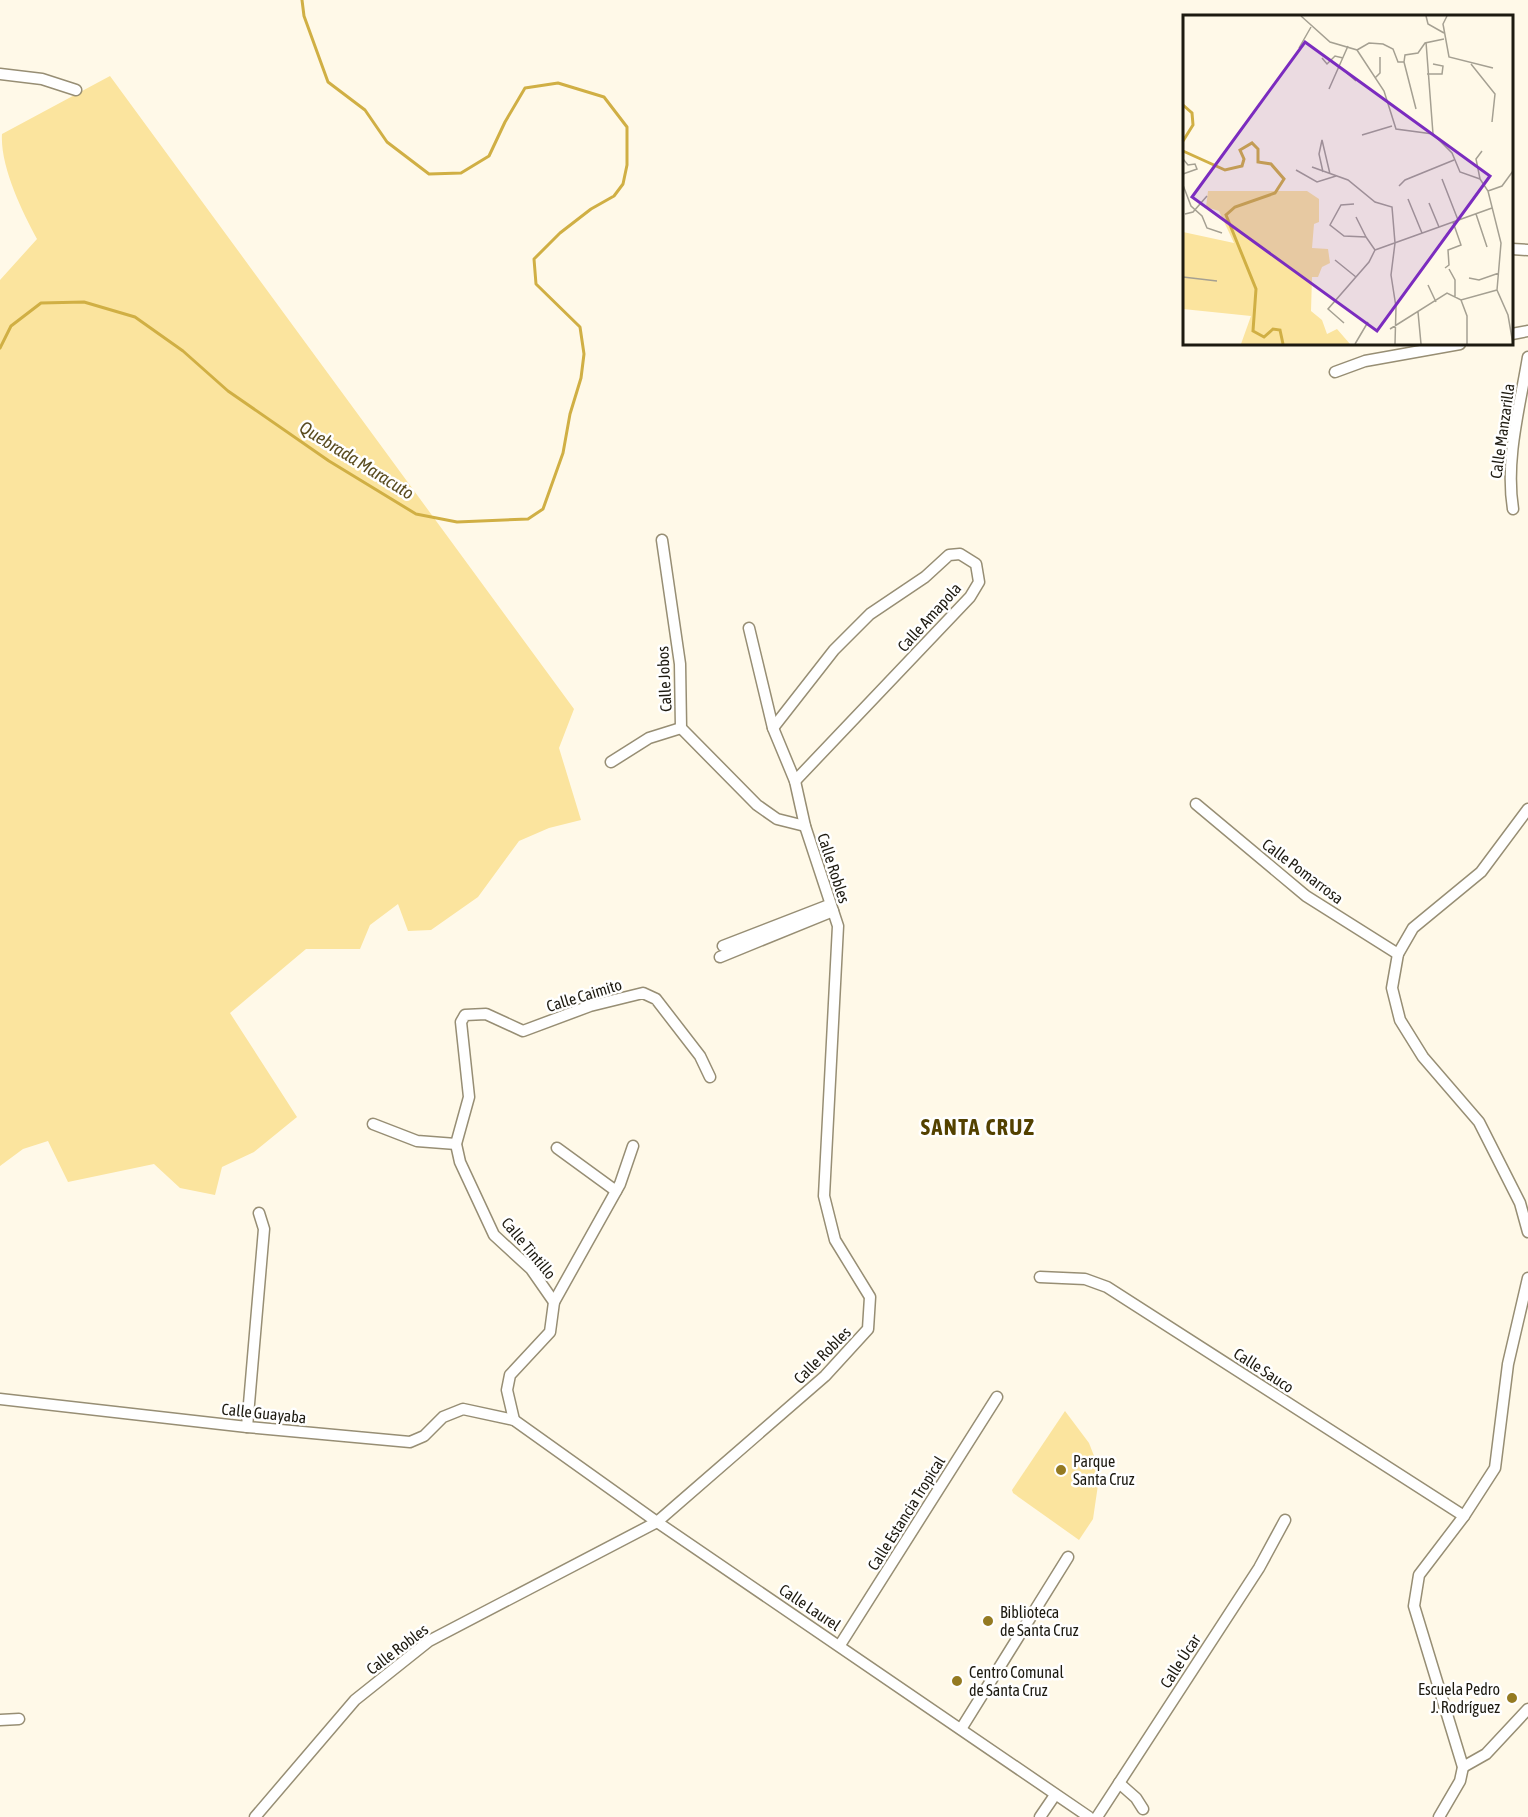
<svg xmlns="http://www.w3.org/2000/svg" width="1528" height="1817" font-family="'Asap Condensed',sans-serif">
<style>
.green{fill:#fbe49e}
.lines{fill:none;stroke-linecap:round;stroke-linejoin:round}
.stream{stroke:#d0af44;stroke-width:3}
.minor-casing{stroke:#978e74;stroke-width:13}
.minor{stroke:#fff;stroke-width:10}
.poi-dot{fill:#947a21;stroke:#fff;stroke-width:2}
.labels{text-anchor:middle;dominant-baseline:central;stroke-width:5;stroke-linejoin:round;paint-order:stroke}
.street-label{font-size:16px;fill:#1d1a10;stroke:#fff}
.poi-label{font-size:16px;fill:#1d1a10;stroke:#fff;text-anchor:start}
.water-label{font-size:18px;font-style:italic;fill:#5a4c20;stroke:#fff}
.district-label{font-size:22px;font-weight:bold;letter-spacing:1.5px;fill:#534100;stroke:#fff}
.inset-river{fill:none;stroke:#d0af44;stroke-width:3}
.inset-road{fill:none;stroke:#a5a092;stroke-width:1.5}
.view{fill:#7b2cbf;fill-opacity:0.15;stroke:#7b2cbf;stroke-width:3}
.inset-edge{fill:none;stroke:#1d1a10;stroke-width:3}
</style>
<rect width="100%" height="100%" fill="#fff9e8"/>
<!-- green -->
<g class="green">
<path d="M110,76L574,709L559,748L581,820L549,828L519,841L478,897L431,930L408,931L398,904L370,925L360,949H306L230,1013L297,1117L254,1152L222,1167L215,1195L180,1188L154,1164L68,1182L48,1141L23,1149L0,1166V280L37,239C22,211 0,166 2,134Z"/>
<path d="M1065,1411L1089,1443L1096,1461L1099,1478L1093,1519L1079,1540L1013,1493L1012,1490Z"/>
</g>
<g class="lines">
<!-- stream -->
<path class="stream" d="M0,348L11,326L41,303L84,302L135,317L183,351L228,391L329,461L416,514L457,522L528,519L543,509L563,453L570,414L581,378L584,354L580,327L536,284L534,259L560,233L591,209L614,196L623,184L627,165V127L604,97L558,83L525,88L505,122L489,156L461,173L429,174L387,142L365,110L328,82L304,16L302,0"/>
<!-- minor casing -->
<g class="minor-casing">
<g id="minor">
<path d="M0,74L42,79L76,90"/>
<path d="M1512,249L1528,250"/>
<path d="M1512,334L1528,331"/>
<path d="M1335,372L1365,361L1460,344"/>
<path d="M1513,509C1505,459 1520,406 1528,357"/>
<path d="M662,540L680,664L681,728L757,805L777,819L805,826"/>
<path d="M773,728L834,650L870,614L925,577L949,555L960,554L976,564L979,582L970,597L795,781"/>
<path d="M611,762L649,738L681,728"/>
<path d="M1196,804L1306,896L1398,954"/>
<path d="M1528,809L1481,872L1413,928L1398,954L1392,988L1400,1020L1423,1057L1479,1122L1520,1203L1528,1232"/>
<path d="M723,946L829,905"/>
<path d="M720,957L833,911"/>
<path d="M373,1124L417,1141L456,1144"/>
<path d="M557,1148L616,1191"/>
<path d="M1040,1277L1085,1279L1107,1287L1464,1516"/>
<path d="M554,1302L620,1184L633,1146"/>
<path d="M0,1399L247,1427L410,1442L424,1436L443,1417L463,1409L514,1420L657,1522L1089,1817"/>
<path d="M514,1420L507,1390L510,1375L550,1332L554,1302L531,1269L494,1235L460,1162L456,1144L469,1097L461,1022L465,1015L486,1014L523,1031L590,1006L643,993L656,999L700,1056L710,1077"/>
<path d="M247,1427L264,1229L259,1213"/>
<path d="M840,1645L997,1397"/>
<path d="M0,1720L19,1719"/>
<path d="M961,1729L1068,1557"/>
<path d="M1463,1767L1486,1754L1528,1709"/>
<path d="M1119,1783L1136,1798L1143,1809"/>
<path d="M255,1817L355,1700L429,1641L657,1522L825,1376L868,1329L870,1297L835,1240L824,1196L838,926L805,826L795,781L773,728L749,628"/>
<path d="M1040,1817L1055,1795"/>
<path d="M1097,1817L1259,1568L1285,1520"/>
<path d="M1439,1817L1460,1781L1463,1767L1414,1606L1419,1575L1464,1516L1495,1468L1508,1364L1528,1278"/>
</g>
</g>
<!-- minor -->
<use href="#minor" class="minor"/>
</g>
<!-- markers -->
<g class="poi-dot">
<circle cx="1061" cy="1470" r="6"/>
<circle cx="988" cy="1621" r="6"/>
<circle cx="957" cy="1681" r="6"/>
<circle cx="1512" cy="1698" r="6"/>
</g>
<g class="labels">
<!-- street labels -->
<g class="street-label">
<text transform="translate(1502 431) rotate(-82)">Calle Manzarilla</text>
<text transform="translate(929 617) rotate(-48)">Calle Amapola</text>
<text transform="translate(664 679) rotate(-93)">Calle Jobos</text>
<text transform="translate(834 868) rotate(72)">Calle Robles</text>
<text transform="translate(1303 871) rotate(37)">Calle Pomarrosa</text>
<text transform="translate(584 995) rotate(-17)">Calle Caimito</text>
<text transform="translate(529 1248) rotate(50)">Calle Tintillo</text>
<text transform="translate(822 1355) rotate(-45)">Calle Robles</text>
<text transform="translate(1264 1370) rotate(33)">Calle Sauco</text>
<text transform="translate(264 1413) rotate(6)">Calle Guayaba</text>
<text transform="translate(906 1513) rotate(-58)">Calle Estancia Tropical</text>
<text transform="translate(810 1607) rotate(34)">Calle Laurel</text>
<text transform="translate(397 1649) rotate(-37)">Calle Robles</text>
<text transform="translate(1180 1661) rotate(-57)">Calle Úcar</text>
</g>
<!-- poi labels -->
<g class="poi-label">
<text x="1073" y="1461">Parque<tspan x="1073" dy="18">Santa Cruz</tspan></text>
<text x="1000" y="1612">Biblioteca<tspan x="1000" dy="18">de Santa Cruz</tspan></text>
<text x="969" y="1672">Centro Comunal<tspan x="969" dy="18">de Santa Cruz</tspan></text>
<text x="1500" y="1689" text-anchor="end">Escuela Pedro<tspan x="1500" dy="18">J. Rodríguez</tspan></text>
</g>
<!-- water labels -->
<g class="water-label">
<text transform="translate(357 460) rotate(32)">Quebrada Maracuto</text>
</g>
<!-- district labels -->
<g class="district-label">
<text x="978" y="1127">SANTA CRUZ</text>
</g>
</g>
<!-- overview -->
<g transform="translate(1183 15)">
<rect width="330" height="330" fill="#fff9e8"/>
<path d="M25,176H124L136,184V207L131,209L129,233L145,234L147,248L139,252L135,262H129L128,296L139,305L144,319L154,314L167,329H58L68,301L0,294V217L51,228L36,196L23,192Z" fill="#fbe49e"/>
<path class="inset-river" d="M0,90L9,98L10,110L0,126M0,136L42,155L59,151L61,144L57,135L69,128L75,134V147L88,149L101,164L92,178L52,192L43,200L73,274L70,316L81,322L90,314L97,315L100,329"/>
<path class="inset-road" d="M118,1L147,27L174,35L201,76L213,114L250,119L269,138L277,157L297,164M243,1L245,9L261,18M264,1L260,9L266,42L310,53M243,27L250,119M116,33L128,12M174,35L186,28L200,29L210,34L215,47H221M139,43L144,49L152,41L160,43M221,47L222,40L235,38L242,28L261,24M221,47L233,94M288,49L312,79L309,107M156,51L173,66M244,59H259L260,51L250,49M192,63L197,58V42M146,74L165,31M179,120L209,111M299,136L293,144L297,164L305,176L318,228L314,275L325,300L330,329M129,152L165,165L192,187L209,192L212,228L208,260L213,292L212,329M113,155L134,167L153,161M140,157L136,139L139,125L147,159M0,159L14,154L12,149L5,150L0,144M259,164L275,205M0,170L8,191L19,201L24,213L39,218M216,171L222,165L271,145M305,176L319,171L330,156M225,184L239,218M246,188L256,212M171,189L158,190L147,210L161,221L183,222L192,235M2,199L10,197L24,181M293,199L304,232M173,202L183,222M192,235L309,193M152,245L173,262M262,253L266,250L265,235L278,230L270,207M266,254L272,265V282M0,262L34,266M286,263L296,265L316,258M245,270L253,287M278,285L284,301V329M235,297L238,329M161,308L145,294L186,247L192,235M207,314L264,278L278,285L314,275M172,329L185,307"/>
<path class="view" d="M122,27L307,161L194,316L9,182Z"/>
<rect width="330" height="330" class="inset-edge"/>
</g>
</svg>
